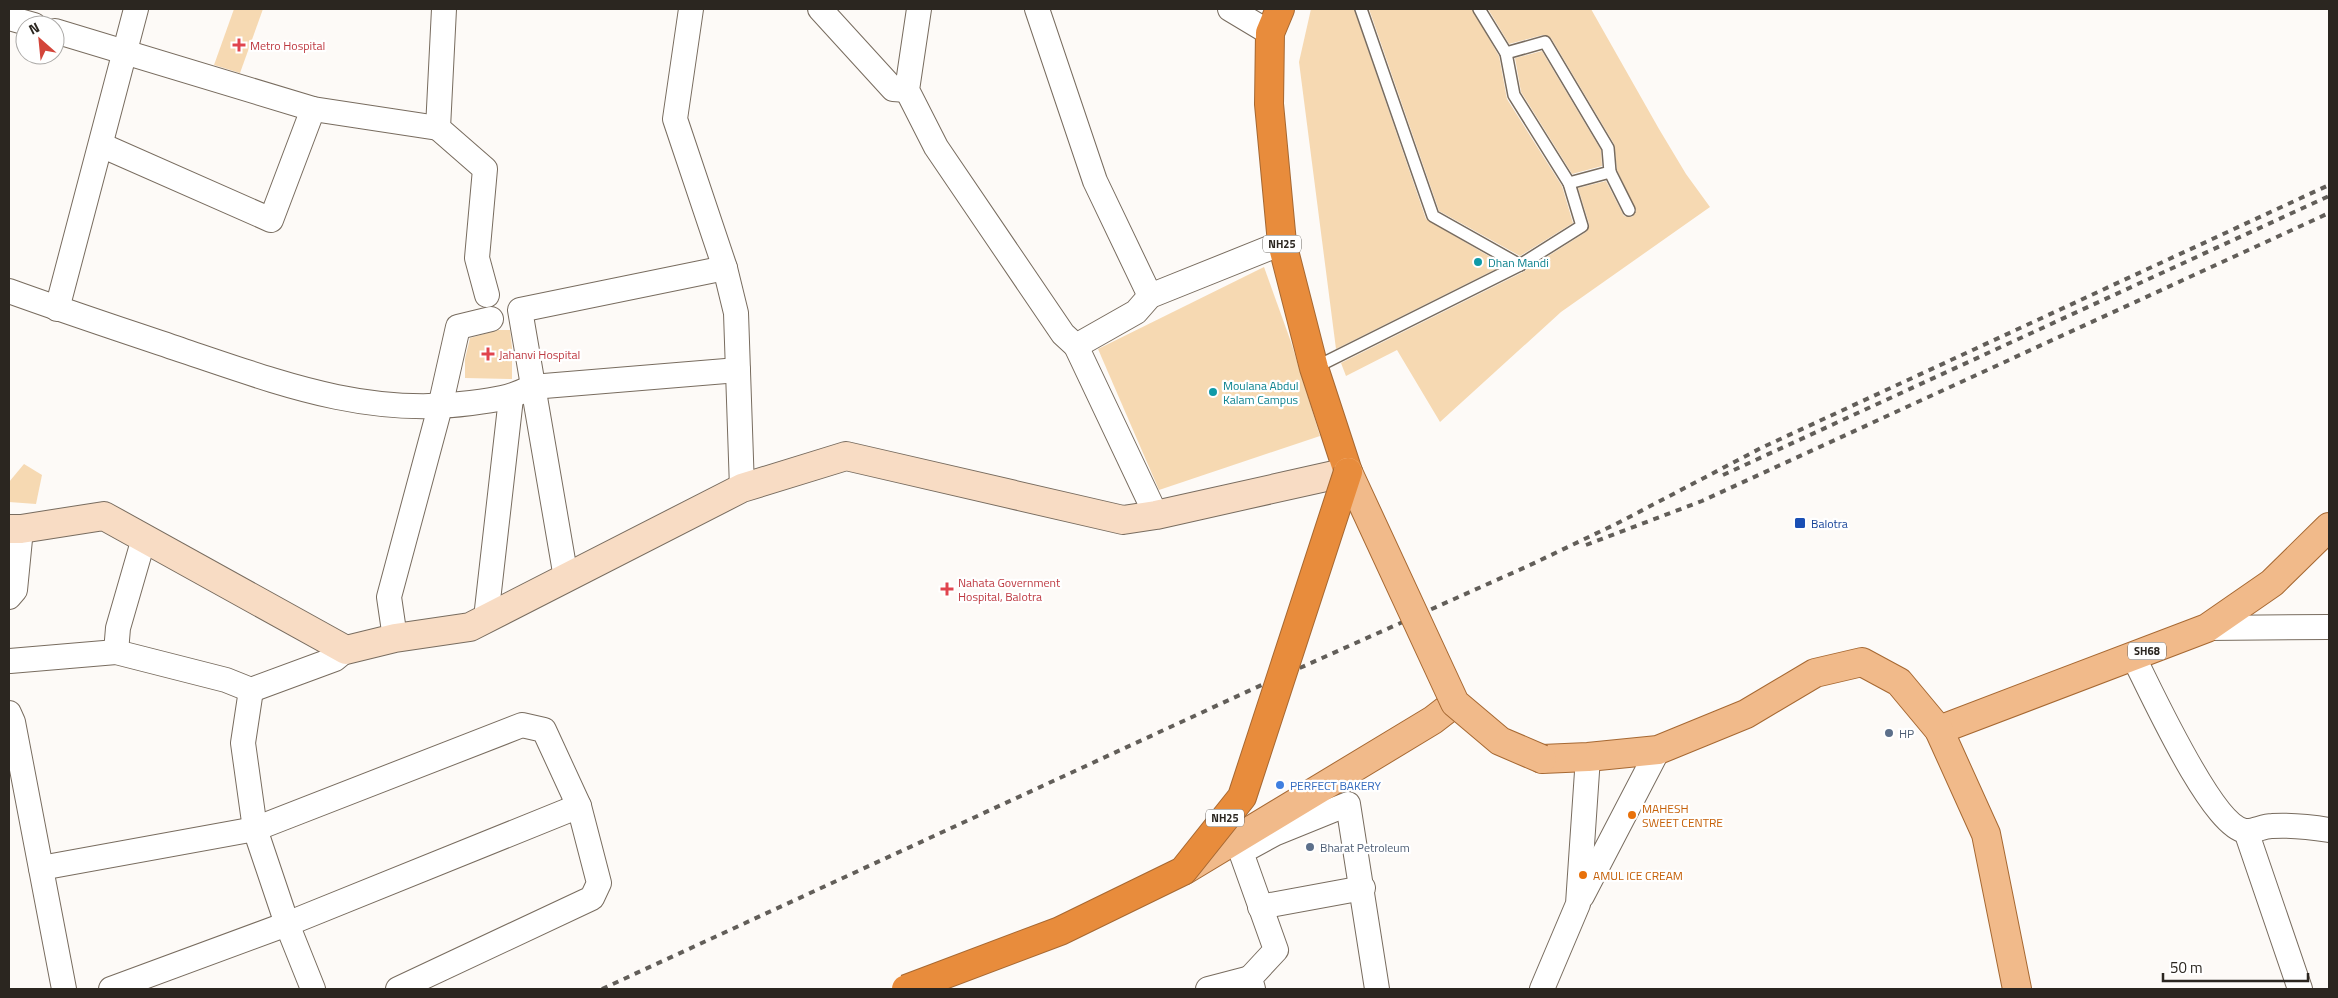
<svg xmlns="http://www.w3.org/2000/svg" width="2338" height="998" font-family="'Titillium Web',sans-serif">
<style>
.building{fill:#f6d9b2}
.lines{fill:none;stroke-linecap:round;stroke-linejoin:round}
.lane-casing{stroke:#786c5f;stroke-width:14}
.street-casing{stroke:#786c5f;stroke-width:26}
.secondary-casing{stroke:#786c5f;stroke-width:30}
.primary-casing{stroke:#a66832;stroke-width:30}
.highway-casing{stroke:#a66832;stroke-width:30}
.lane{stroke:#fff;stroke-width:11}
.street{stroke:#fff;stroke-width:24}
.secondary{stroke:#f8dcc4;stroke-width:28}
.primary{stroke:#f1ba8a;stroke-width:28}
.highway{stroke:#e88c3c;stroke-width:28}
.rail{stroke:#625e59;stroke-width:4;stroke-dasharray:6 6;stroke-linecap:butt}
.primary-bridge-casing{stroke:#a66832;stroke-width:30;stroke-linecap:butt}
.highway-bridge-casing{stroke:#a66832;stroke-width:30;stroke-linecap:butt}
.primary-bridge{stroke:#f1ba8a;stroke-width:28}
.highway-bridge{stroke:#e88c3c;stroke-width:28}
.health-dot{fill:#e0444e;stroke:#fff;stroke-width:2}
.culture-dot{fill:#0f9aa8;stroke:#fff;stroke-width:2}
.transit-dot{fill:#1a4fb4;stroke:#fff;stroke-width:2}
.service-dot{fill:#5c6f8a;stroke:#fff;stroke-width:2}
.shop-dot{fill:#3f7fe0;stroke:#fff;stroke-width:2}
.food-dot{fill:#e8710a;stroke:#fff;stroke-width:2}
.labels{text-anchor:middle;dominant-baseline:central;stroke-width:4.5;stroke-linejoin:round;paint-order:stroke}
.shield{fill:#fff;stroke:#6b6763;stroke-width:1}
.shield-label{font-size:11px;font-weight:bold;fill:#2b2620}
.health-label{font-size:12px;fill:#be3a42;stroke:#fff;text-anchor:start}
.culture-label{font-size:12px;fill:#0d838f;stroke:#fff;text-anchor:start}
.transit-label{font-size:12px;fill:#164399;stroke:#fff;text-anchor:start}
.service-label{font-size:12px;fill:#4e5e75;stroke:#fff;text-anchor:start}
.shop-label{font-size:12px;fill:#366cbe;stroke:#fff;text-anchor:start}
.food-label{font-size:12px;fill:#c56008;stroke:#fff;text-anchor:start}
</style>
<rect width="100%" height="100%" fill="#fdfaf7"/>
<!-- building -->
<g class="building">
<path d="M234,9H263L240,73L214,65Z"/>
<path d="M1311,9H1354L1426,219L1504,265L1336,349L1299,62Z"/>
<path d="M1369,9H1472L1499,56L1507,99L1562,186L1573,223L1520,256L1439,211Z"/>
<path d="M1488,9H1591L1659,129L1686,174L1710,207L1561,312L1440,422L1397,350L1346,376L1341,363L1523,272L1586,232L1589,224L1578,188L1606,181L1624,216L1632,217L1636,211L1617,170L1614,144L1551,38L1543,35L1509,44Z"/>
<path d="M1542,51L1601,150L1602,166L1572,174L1521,92L1515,58Z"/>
<path d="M1264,267L1291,342L1320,436L1159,490L1098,349Z"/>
<path d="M498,330H510L512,347V379L465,378V359L470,338Z"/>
<path d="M24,464L42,475L36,504L9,502V482Z"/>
</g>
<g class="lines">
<!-- lane casing -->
<g class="lane-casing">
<g id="lane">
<path d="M1361,9L1433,216L1520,265L1582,226L1569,183L1514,95L1506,53L1479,9"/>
<path d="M1506,53L1545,42L1608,148L1610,172L1569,183"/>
<path d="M1610,172L1629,210"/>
<path d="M1314,368L1520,265"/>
</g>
</g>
<!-- street casing -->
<g class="street-casing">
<g id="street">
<path d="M444,9L438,128L485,169L477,258L487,295"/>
<path d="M691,9L675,119L725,268L736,313L742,488"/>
<path d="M820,9L893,89L907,90"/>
<path d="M919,9L907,90L936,147L1063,334L1076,346L1156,515"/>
<path d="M1037,9L1095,181L1150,296"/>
<path d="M1230,9L1270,33"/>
<path d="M9,18L34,25"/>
<path d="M55,31L313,109L438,128"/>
<path d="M101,145L271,220L313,109"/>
<path d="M9,291C67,312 125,331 184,351C280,383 367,417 471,403C495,400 510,398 532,387L738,370"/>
<path d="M57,309L136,9"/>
<path d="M1076,346L1136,312L1150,296L1282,243"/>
<path d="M566,578L520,310L725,268"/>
<path d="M9,597L15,590L21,529"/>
<path d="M486,618L511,398"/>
<path d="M2207,628L2329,627"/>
<path d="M395,638L389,597L440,407L458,327L491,319"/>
<path d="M116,652L118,628L144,538"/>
<path d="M2133,656C2150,689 2211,825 2245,831C2253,832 2263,826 2272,826C2290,825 2311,827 2329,830"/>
<path d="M10,661L116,652L226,680L251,690L335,659L346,650"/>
<path d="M251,690L243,743L255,829L287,924L313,989"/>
<path d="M9,713L13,722L64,989"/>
<path d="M2246,831L2300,989"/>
<path d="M41,868L255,829L522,725L544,730L579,806L599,883L592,898L398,989"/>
<path d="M1582,896L1658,750"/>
<path d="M1260,907L1363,888"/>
<path d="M111,989L287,924L579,806"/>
<path d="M1208,989L1250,978"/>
<path d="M1253,989L1250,978L1276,950L1241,852L1274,834L1348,804L1377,989"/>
<path d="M1542,989L1578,904L1588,757"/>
</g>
</g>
<!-- secondary casing -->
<g class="secondary-casing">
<path id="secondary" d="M9,529H21L104,516L346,650L395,638L470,627L742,488L846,456L1123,520L1156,515L1348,472"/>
</g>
<!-- primary casing -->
<g class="primary-casing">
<g id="primary">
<path d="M1939,730L2207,628L2272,583L2329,527"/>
<path d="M1542,759L1588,757L1658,750L1746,714L1815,673L1862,662L1899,682L1939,730L1986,834L2017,989"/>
<path d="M1185,870L1433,720L1455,703"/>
</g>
</g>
<!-- highway casing -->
<g class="highway-casing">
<path id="highway" d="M1280,9L1270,33L1269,104L1282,243L1314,368L1348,472"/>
</g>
<!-- lane -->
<use href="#lane" class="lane"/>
<!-- street -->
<use href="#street" class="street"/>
<!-- secondary -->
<use href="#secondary" class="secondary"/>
<!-- primary -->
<use href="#primary" class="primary"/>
<!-- highway -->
<use href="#highway" class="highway"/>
<!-- rail -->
<g class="rail">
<path d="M1723,475L2329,196"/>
<path d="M1586,545L1702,501L2329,213"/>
<path d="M602,989L1255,688L1528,566L1616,524L1761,448L2329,185"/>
</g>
<!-- primary-bridge casing -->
<g class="primary-bridge-casing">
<path id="primary-bridge" d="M1348,472L1455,703L1500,741L1542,759"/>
</g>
<!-- highway-bridge casing -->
<g class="highway-bridge-casing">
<path id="highway-bridge" d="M906,989L1060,931L1183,871L1242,797L1348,472"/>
</g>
<!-- primary-bridge -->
<use href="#primary-bridge" class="primary-bridge"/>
<!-- highway-bridge -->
<use href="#highway-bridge" class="highway-bridge"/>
</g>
<!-- markers -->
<g class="health-dot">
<path d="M236.5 37.5h5v5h5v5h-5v5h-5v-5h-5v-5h5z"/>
<path d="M485.5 346.5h5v5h5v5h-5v5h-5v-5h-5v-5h5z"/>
<path d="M944.5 581.5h5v5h5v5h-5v5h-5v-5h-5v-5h5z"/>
</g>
<g class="culture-dot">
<circle cx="1478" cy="262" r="5"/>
<circle cx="1213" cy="392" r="5"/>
</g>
<rect class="transit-dot" x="1794" y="517" width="12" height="12" rx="2.5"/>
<g class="service-dot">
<circle cx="1889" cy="733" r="5"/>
<circle cx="1310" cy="847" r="5"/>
</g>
<circle class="shop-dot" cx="1280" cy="785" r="5"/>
<g class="food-dot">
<circle cx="1632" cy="815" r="5"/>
<circle cx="1583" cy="875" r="5"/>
</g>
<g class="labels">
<!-- shield labels -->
<g class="shield">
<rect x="1263" y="235.5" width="38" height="17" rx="4"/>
<rect x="2128" y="642.5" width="38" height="17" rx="4"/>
<rect x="1206" y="809.5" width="38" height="17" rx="4"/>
</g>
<g class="shield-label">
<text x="1282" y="244">NH25</text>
<text x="2147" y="651">SH68</text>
<text x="1225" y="818">NH25</text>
</g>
<!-- health labels -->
<g class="health-label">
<text x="250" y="45">Metro Hospital</text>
<text x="499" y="354">Jahanvi Hospital</text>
<text x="958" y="582">Nahata Government<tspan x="958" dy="14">Hospital, Balotra</tspan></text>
</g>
<!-- culture labels -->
<g class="culture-label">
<text x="1488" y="262">Dhan Mandi</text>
<text x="1223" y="385">Moulana Abdul<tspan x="1223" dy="14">Kalam Campus</tspan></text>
</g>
<!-- transit labels -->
<g class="transit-label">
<text x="1811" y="523">Balotra</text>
</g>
<!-- service labels -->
<g class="service-label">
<text x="1899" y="733">HP</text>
<text x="1320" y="847">Bharat Petroleum</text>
</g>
<!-- shop labels -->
<g class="shop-label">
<text x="1290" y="785">PERFECT BAKERY</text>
</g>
<!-- food labels -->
<g class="food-label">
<text x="1642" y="808">MAHESH<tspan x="1642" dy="14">SWEET CENTRE</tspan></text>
<text x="1593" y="875">AMUL ICE CREAM</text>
</g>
</g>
<!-- border -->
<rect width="2338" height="998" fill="none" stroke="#2b2620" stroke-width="20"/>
<!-- north arrow -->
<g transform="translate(40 40) rotate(333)"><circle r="24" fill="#ffffff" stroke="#aaa8a6"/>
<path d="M0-4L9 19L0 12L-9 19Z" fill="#d3453a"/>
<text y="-8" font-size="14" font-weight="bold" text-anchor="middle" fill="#2b2620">N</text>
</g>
<!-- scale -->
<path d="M2163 973v8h145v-8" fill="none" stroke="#2b2620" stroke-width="2.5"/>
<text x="2170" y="973" font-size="15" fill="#2b2620" stroke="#ffffff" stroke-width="4" paint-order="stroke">50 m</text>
</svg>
